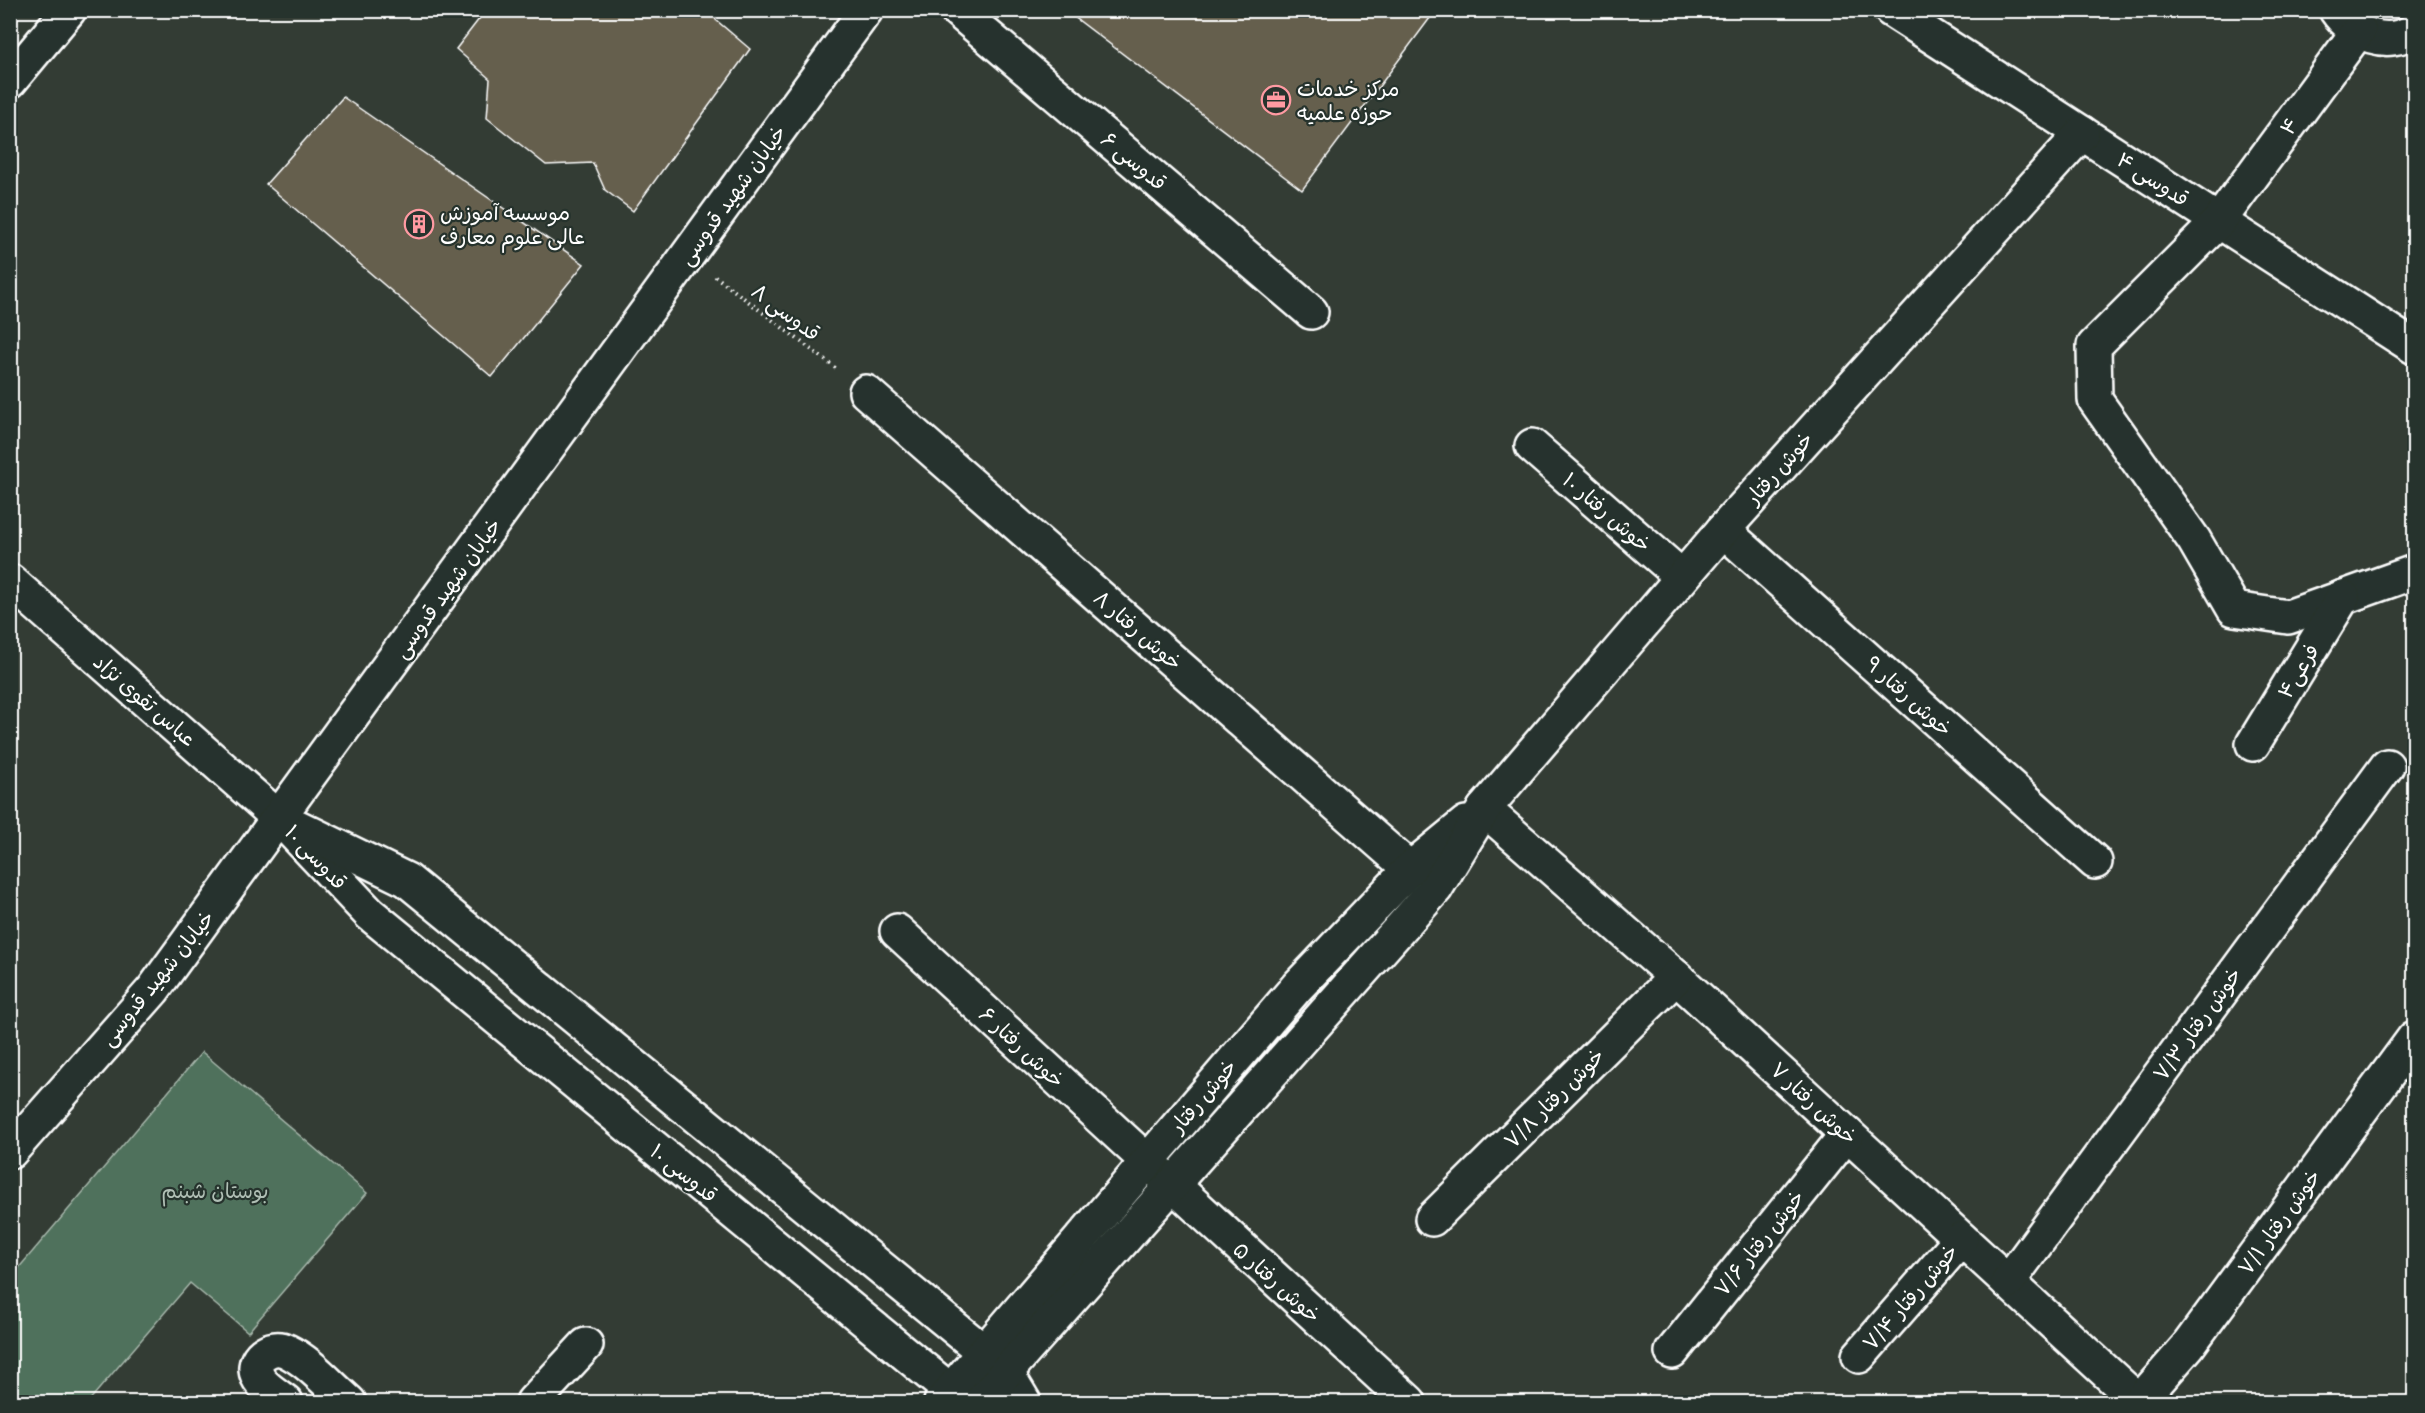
<svg xmlns="http://www.w3.org/2000/svg" width="2425" height="1413" font-family="Delius,'Playpen Sans Arabic',sans-serif">
<style>
.green{fill:#50715b;stroke:#a8b8ad;stroke-width:1.5}
.building{fill:#655f4e;stroke:#fff;stroke-width:1.5}
.lines{fill:none;stroke-linecap:round;stroke-linejoin:round}
.street-casing{stroke:#fff;stroke-width:38}
.secondary-casing{stroke:#fff;stroke-width:38}
.path{stroke:#fff;stroke-width:4;stroke-dasharray:1.5 4.5;stroke-linecap:butt}
.street{stroke:#26332d;stroke-width:33}
.secondary{stroke:#26332d;stroke-width:33}
.labels{text-anchor:middle;dominant-baseline:central;stroke-width:4.5;stroke-linejoin:round;paint-order:stroke}
.poi-label{font-size:21px;fill:#fff;stroke:#26332d;text-anchor:start}
.street-label{font-size:21px;fill:#fff;stroke:#26332d}
.park-label{font-size:21px;fill:#b0bfb5;stroke:#26332d}
</style>
<rect width="100%" height="100%" fill="#333c34"/>
<filter id="ink" filterUnits="userSpaceOnUse"><feTurbulence type="fractalNoise" baseFrequency=".0167" numOctaves="2"/><feDisplacementMap in="SourceGraphic" scale="12" xChannelSelector="R" yChannelSelector="G"/><feConvolveMatrix kernelMatrix="1 2 1 2 8 2 1 2 1" color-interpolation-filters="sRGB"/></filter>
<g filter="url(#ink)">
<!-- green -->
<path class="green" d="M202,1052L367,1193L248,1332L190,1283L88,1402H11V1277Z"/>
<!-- building -->
<g class="building">
<path d="M486,10H712L716,20L750,49L633,211L605,190L593,163L546,165L487,118L490,79L456,49Z"/>
<path d="M1065,10H1436L1302,190Z"/>
<path d="M343,97L584,264L492,377L266,184Z"/>
</g>
<g class="lines">
<!-- street casing -->
<g class="street-casing">
<g id="street">
<path d="M957,10L1311,312"/>
<path d="M1891,10L2414,347"/>
<path d="M2336,10C2353,35 2388,48 2414,30"/>
<path d="M2359,30L2219,221L2094,346L2095,400L2194,540L2234,609L2288,617L2414,572"/>
<path d="M10,81L69,10"/>
<path d="M866,392L1410,869"/>
<path d="M1532,446L1682,577"/>
<path d="M1723,530L2095,862"/>
<path d="M10,581L280,819L370,914L964,1402"/>
<path d="M2253,744L2343,597"/>
<path d="M1484,809L1676,977L2139,1402"/>
<path d="M298,827L407,880L984,1352L1006,1372L1024,1402"/>
<path d="M897,931L1409,1402"/>
<path d="M1432,1219L1676,977"/>
<path d="M2008,1282L2387,766"/>
<path d="M1672,1352L1847,1134"/>
<path d="M1859,1356L1961,1239"/>
<path d="M286,1402C278,1396 262,1386 258,1377C249,1358 271,1343 287,1351C310,1362 330,1386 349,1402"/>
<path d="M533,1402L586,1345"/>
<path d="M941,1402L1297,987L1410,869L1466,823"/>
<path d="M981,1402L1006,1372L1436,888L1484,809L1723,530L2082,133"/>
<path d="M2139,1402L2188,1346L2414,1038"/>
</g>
</g>
<!-- secondary casing -->
<g class="secondary-casing">
<path id="secondary" d="M10,1152L153,990L866,10"/>
</g>
<!-- path -->
<path class="path" d="M715,276L838,370"/>
<!-- street -->
<use href="#street" class="street"/>
<!-- secondary -->
<use href="#secondary" class="secondary"/>
</g>
</g>
<!-- icons -->
<defs>
<g id="office-ring" transform="scale(1.5)"><circle r="9.5" fill="#26332d" stroke="#ff9aa2" stroke-width="1.5"/><path d="M-6-3h4V-5.5h4V-3h4V5H-6ZM-1-4.5V-3h2v-1.5ZM-6 0V1H6V0Z" fill="#ff9aa2"/></g>
<g id="building-ring" transform="scale(1.5)"><circle r="9.5" fill="#26332d" stroke="#ff9aa2" stroke-width="1.5"/><path d="M-4-6H4V6H1V3H-1V6H-4ZM-2.5-4.3h1.7v1.8h-1.7ZM.8-4.3h1.7v1.8H.8ZM-2.5-1h1.7V.8h-1.7ZM.8-1h1.7V.8H.8Z" fill="#ff9aa2"/></g>
</defs>
<g fill-rule="evenodd">
<use href="#office-ring" x="1276" y="100"/>
<use href="#building-ring" x="419" y="224"/>
</g>
<g class="labels">
<!-- poi labels -->
<g class="poi-label">
<text x="1297" y="88">مرکز خدمات<tspan x="1297" dy="24">حوزه علمیه</tspan></text>
<text x="440" y="212">موسسه آموزش<tspan x="440" dy="24">عالی علوم معارف</tspan></text>
</g>
<!-- street labels -->
<g class="street-label">
<text transform="translate(2289 126) rotate(-54)">۴</text>
<text transform="translate(1134 161) rotate(40)">قدوسی ۶</text>
<text transform="translate(2153 179) rotate(33)">قدوسی ۴</text>
<text transform="translate(732 195) rotate(-54)">خیابان شهید قدوسی</text>
<text transform="translate(786 312) rotate(37)">قدوسی ۸</text>
<text transform="translate(1779 468) rotate(-48)">خوش رفتار</text>
<text transform="translate(1607 512) rotate(41)">خوش رفتار ۱۰</text>
<text transform="translate(447 588) rotate(-54)">خیابان شهید قدوسی</text>
<text transform="translate(1138 630) rotate(41)">خوش رفتار ۸</text>
<text transform="translate(2298 671) rotate(-59)">فرعی۴</text>
<text transform="translate(1909 696) rotate(42)">خوش رفتار ۹</text>
<text transform="translate(145 700) rotate(41)">عباس تقوی نژاد</text>
<text transform="translate(316 857) rotate(47)">قدوسی ۱۰</text>
<text transform="translate(157 978) rotate(-51)">خیابان شهید قدوسی</text>
<text transform="translate(2197 1024) rotate(-54)">خوش رفتار ۷/۳</text>
<text transform="translate(1022 1047) rotate(43)">خوش رفتار ۶</text>
<text transform="translate(1203 1096) rotate(-49)">خوش رفتار</text>
<text transform="translate(1554 1098) rotate(-45)">خوش رفتار ۷/۸</text>
<text transform="translate(1814 1103) rotate(43)">خوش رفتار ۷</text>
<text transform="translate(684 1173) rotate(39)">قدوسی ۱۰</text>
<text transform="translate(2279 1222) rotate(-54)">خوش رفتار ۷/۱</text>
<text transform="translate(1759 1243) rotate(-51)">خوش رفتار ۷/۶</text>
<text transform="translate(1277 1282) rotate(42)">خوش رفتار ۵</text>
<text transform="translate(1910 1297) rotate(-49)">خوش رفتار ۷/۴</text>
</g>
<!-- park labels -->
<g class="park-label">
<text x="215" y="1190">بوستان شبنم</text>
</g>
</g>
<!-- margin -->
<rect width="2425" height="1413" fill="none" stroke="#26332d" stroke-width="36"/>
<rect x="18" y="18" width="2389" height="1377" fill="none" stroke="#fff" stroke-width="2" filter="url(#ink)"/>
</svg>
